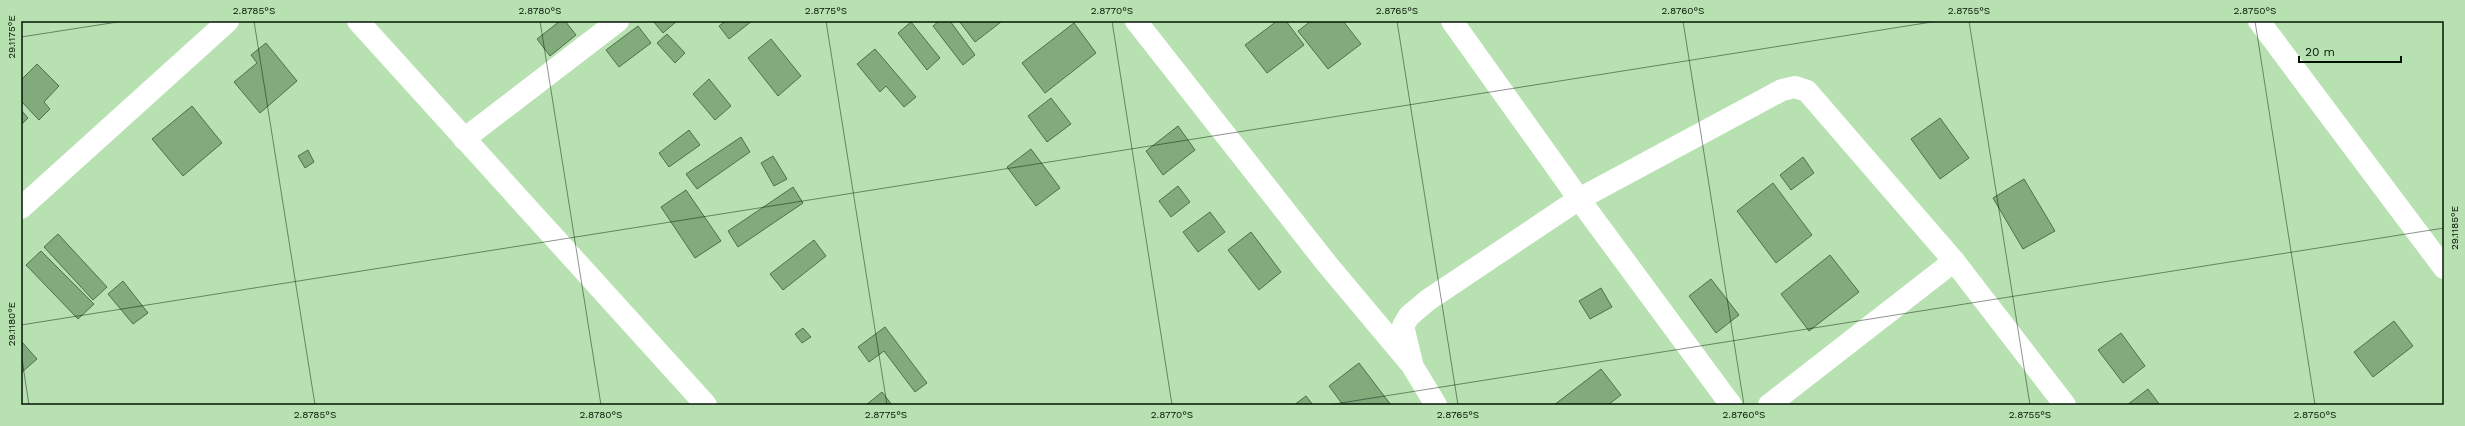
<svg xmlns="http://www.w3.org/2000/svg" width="2465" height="426" font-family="'Work Sans',sans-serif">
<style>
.building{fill:#82ab7c;stroke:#4c7247}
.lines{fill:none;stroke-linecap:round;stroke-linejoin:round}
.minor{stroke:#fff;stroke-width:22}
.ticks{fill:none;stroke:#051304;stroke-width:1;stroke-opacity:0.45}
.neatline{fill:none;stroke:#051304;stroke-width:1.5}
.ticks-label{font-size:10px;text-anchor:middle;fill:#051304}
</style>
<rect width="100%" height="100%" fill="#b7e1b0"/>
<!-- building -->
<g class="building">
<path d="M560,21H565L576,35L550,56L537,39Z"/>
<path d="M653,21H677L663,33Z"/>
<path d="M726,21H752L729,39L719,26Z"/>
<path d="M939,21H950L975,55L963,65L933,26Z"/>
<path d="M959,21H1001V22L975,42Z"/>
<path d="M1277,21H1286L1304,45L1267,73L1245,45Z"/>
<path d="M1311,21H1343L1361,44L1328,69L1298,31Z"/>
<path d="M911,22L940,58L927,70L898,33Z"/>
<path d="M1074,23L1096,53L1045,93L1022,63Z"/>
<path d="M638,26L651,43L619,67L606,50Z"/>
<path d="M667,34L685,53L675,63L657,43Z"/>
<path d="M771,39L801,76L778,96L748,58Z"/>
<path d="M266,43L297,81L260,113L234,82L257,63L251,55Z"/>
<path d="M875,49L916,97L904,107L886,86L880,92L857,64Z"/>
<path d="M37,64L59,86L44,102L50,109L39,120L21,101V80Z"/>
<path d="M709,79L731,106L715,120L693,94Z"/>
<path d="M1051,98L1071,124L1047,142L1028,116Z"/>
<path d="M192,106L222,143L183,176L152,139Z"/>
<path d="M21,110L28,118L21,125Z"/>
<path d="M1940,118L1969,158L1940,179L1911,139Z"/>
<path d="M1178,126L1195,150L1163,175L1146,151Z"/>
<path d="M689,130L700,145L669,167L659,153Z"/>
<path d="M741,137L750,152L697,189L686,174Z"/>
<path d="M1031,149L1060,188L1036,206L1007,167Z"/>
<path d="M308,150L314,162L305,168L298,156Z"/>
<path d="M773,156L787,179L774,186L761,163Z"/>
<path d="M1803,157L1814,173L1791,190L1780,175Z"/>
<path d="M2024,179L2055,231L2023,249L1993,198Z"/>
<path d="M1773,183L1812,235L1776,263L1737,211Z"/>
<path d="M1178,186L1190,202L1171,217L1159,201Z"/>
<path d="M793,187L803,203L738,247L728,231Z"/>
<path d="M686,190L721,241L695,258L661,207Z"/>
<path d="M1210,212L1225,232L1198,252L1183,232Z"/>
<path d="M1251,232L1281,272L1259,290L1228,250Z"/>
<path d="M58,234L107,287L93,300L44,247Z"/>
<path d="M814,240L826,256L783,290L770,274Z"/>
<path d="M41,251L94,304L78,319L26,265Z"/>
<path d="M1830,255L1859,292L1809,331L1781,294Z"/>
<path d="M1711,279L1739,315L1716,333L1689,296Z"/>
<path d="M123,281L148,313L133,324L108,294Z"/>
<path d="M1601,288L1612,307L1590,319L1579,301Z"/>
<path d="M2394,321L2413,346L2373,377L2354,352Z"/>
<path d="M885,327L927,383L915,392L884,351L869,362L858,347Z"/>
<path d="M803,328L811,337L802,343L795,334Z"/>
<path d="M2121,333L2145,366L2123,383L2098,350Z"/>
<path d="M21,341L37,359L21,373Z"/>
<path d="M1359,363L1391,405H1343L1329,386Z"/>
<path d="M1601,369L1621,395L1608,405H1554Z"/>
<path d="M2148,389L2160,405H2127Z"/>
<path d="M882,392L892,405H866Z"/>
<path d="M1306,396L1313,405H1294Z"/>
</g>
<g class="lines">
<!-- minor -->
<g class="minor">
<path d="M358,21L706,405"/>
<path d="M1136,21L1327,264L1410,363"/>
<path d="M1452,21L1579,199L1731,405"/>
<path d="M2259,21L2444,268"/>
<path d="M464,139L618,21"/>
<path d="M21,208L228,21"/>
<path d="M1436,405L1413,367L1403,326L1409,316L1428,300L1579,199L1782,90L1795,87L1807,91L1954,261L2065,405"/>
<path d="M1769,405L1954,261"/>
</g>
</g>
<!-- ticks -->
<path class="ticks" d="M254,21L315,405M540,21L601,405M826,21L887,405M1112,21L1172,405M1397,21L1458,405M1683,21L1744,405M1969,21L2030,405M2255,21L2315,405M21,37L124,21M21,325L1938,21M21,353L29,405M1328,405L2444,228"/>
<!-- border -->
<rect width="2465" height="426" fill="none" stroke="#b7e1b0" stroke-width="44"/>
<!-- scale -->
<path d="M2299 56v6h102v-6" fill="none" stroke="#051304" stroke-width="2"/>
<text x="2305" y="56" font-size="12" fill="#051304" stroke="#b7e1b0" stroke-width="3" paint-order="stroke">20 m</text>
<rect x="22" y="22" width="2421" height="382" class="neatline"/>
<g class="ticks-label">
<text x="254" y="14">2.8785°S</text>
<text x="540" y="14">2.8780°S</text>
<text x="826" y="14">2.8775°S</text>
<text x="1112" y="14">2.8770°S</text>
<text x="1397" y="14">2.8765°S</text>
<text x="1683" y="14">2.8760°S</text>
<text x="1969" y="14">2.8755°S</text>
<text x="2255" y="14">2.8750°S</text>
<text transform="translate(11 37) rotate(-90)" y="4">29.1175°E</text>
<text transform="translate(2454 228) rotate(-90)" y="4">29.1185°E</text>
<text transform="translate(11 324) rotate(-90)" y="4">29.1180°E</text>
<text x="315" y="418">2.8785°S</text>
<text x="601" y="418">2.8780°S</text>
<text x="886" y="418">2.8775°S</text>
<text x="1172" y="418">2.8770°S</text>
<text x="1458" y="418">2.8765°S</text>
<text x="1744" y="418">2.8760°S</text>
<text x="2030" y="418">2.8755°S</text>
<text x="2315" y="418">2.8750°S</text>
</g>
</svg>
